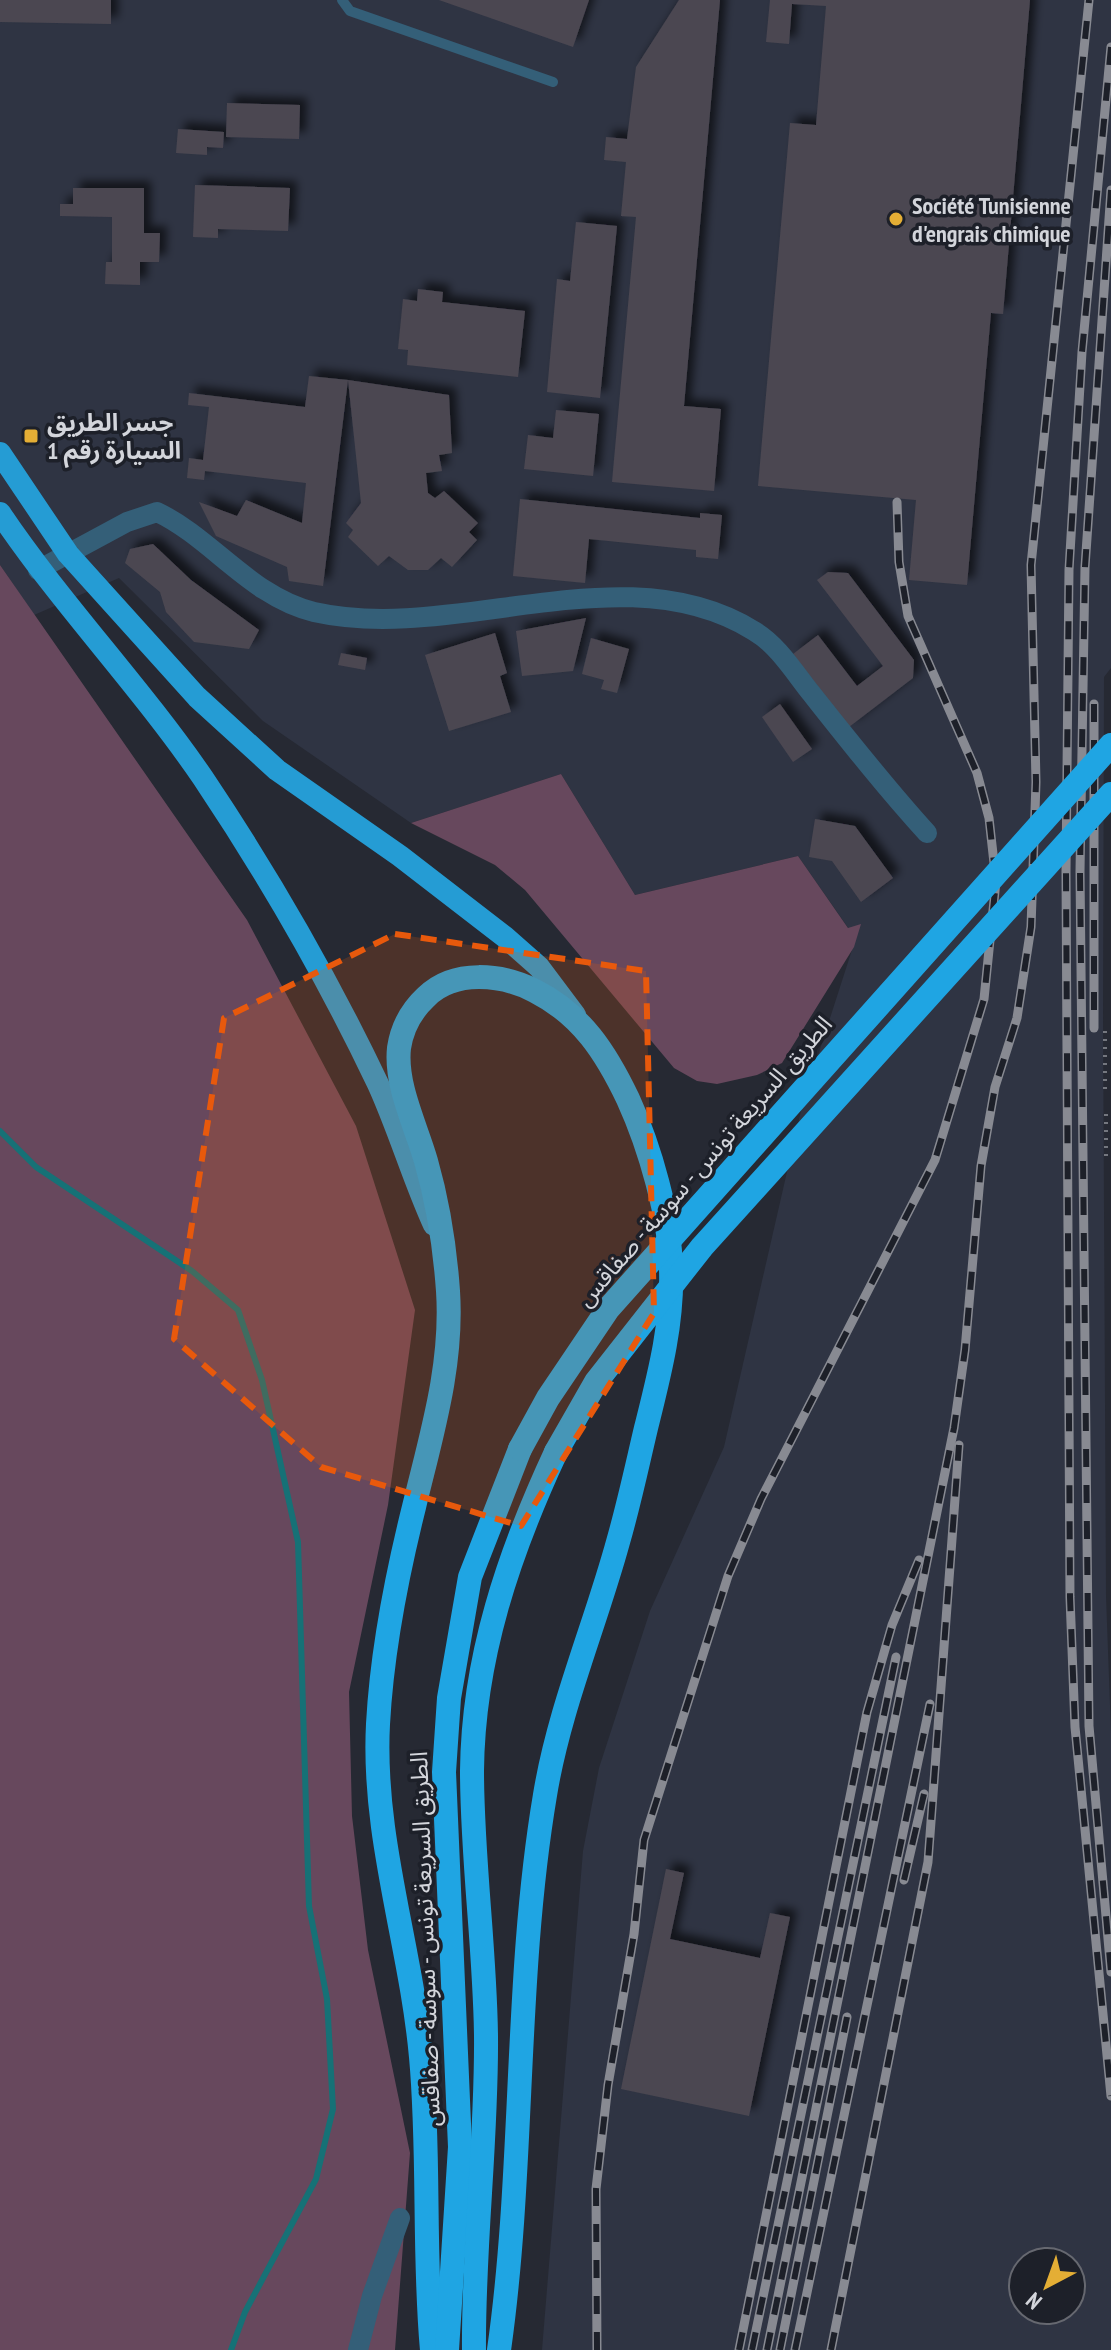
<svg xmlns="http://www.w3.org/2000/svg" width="1111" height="2350" font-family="'PT Sans Narrow','Noto Sans Arabic',sans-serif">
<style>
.built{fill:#2f3443;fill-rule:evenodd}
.green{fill:#67485d}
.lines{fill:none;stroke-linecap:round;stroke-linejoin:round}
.stream{stroke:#167176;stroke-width:6}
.building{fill:#4b4751;filter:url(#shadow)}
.path{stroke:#74777f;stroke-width:4;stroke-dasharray:2 6;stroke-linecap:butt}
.service{stroke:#345f78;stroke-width:10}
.minor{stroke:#345f78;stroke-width:20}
.trunk{stroke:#259cd4;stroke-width:22}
.motorway{stroke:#1fa5e3;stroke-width:24}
.rail-casing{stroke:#888a92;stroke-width:9}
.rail{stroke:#1d2029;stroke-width:6;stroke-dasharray:18;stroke-linecap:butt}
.motorway-bridge{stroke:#1fa5e3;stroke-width:24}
.marked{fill:#e8590c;fill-opacity:0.2;stroke:#e8590c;stroke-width:6;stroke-dasharray:16 10;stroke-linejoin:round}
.poi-dot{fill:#e4ae35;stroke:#1d2029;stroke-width:3}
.labels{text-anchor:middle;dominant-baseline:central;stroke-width:7;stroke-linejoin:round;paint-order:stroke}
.poi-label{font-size:24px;font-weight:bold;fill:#d3d5db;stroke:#1d2029;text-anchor:start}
.street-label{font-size:24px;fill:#d3d5db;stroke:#1d2029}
</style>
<defs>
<filter id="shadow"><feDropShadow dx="7" dy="-7" stdDeviation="4" flood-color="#0009"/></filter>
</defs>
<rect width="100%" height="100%" fill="#262933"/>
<!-- built -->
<path class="built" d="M0,0H1111V668L1104,677L1103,1016L1106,1596L1111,1733V2350H542L583,1851L599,1768L650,1611L724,1447L803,1102L860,925L849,929L798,856L635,895L561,774L411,823L263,721L119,578L34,615L0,565ZM1023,2262H1071V2310H1023Z"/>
<!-- green -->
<g class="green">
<path d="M0,565L247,920L356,1126L415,1310L388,1505L349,1692L352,1816L368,1950L410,2153L395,2350H0Z"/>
<path d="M561,774L635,895L798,856L848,928L861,924L854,947L782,1063L757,1075L717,1084L697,1081L674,1068L525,890L495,865L411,823Z"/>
</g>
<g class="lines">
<!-- stream -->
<path class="stream" d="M0,1131L36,1167L192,1271L238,1310L262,1380L298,1542L309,1906L327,1999L333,2109L316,2179L245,2312L231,2350"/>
</g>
<!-- building -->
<g class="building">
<path d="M0,0H111V24L0,22Z"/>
<path d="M439,0H589L573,47Z"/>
<path d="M679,0H720L684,406L721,409L714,491L612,482L636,217L621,216L626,162L604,160L606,137L627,139L636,67Z"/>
<path d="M770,0H1030L1003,314L991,313L967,585L909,580L916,500L758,486L790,123L816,125L826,6L792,4L789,44L766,42Z"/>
<path d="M227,103L300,105L299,139L226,137Z"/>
<path d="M178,129L224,132L223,148L207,147V155L176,153Z"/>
<path d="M195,185L290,188L288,231L218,229V238L193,237Z"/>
<path d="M73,188H144V233H160L159,262H140V285L105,284L106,262H112V217L60,216V204H73Z"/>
<path d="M576,222L617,226L600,398L547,392L557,279L570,281Z"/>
<path d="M418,289L443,292L442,302L525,311L518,377L407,365L408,350L398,349L403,299L417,301Z"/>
<path d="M309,376L348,380L323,586L289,581L287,567L216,536L199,502L237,516L246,500L302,523L306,483L205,471L204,480L187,478L189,458L203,460L209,407L188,405L189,393L305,407Z"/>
<path d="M348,380L449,395L452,453L439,455L442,471L426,473L428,493L435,498L444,491L478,523L469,532L477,540L452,567L441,558L428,570H408L389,556L378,566L348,537L353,530L346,523L361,503Z"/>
<path d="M556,410L599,414L593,476L524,469L528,435L553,438Z"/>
<path d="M520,499L700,518V513L722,515L718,559L696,557V550L589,539L585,583L513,576Z"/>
<path d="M153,544L191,580L259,630L249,649L194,642L166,612L160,592L125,563L130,549Z"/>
<path d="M828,572L848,573L914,660L913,678L849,727L793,654L818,635L857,686L883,666L817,580Z"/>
<path d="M586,618L573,671L522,676L516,631Z"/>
<path d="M495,633L507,673L500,676L511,712L449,731L425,655Z"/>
<path d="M591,638L629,649L617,693L601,689L604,680L582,674Z"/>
<path d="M341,653L367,658L365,670L338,665Z"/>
<path d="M780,704L812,749L793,762L762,717Z"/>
<path d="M815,819L855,826L893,878L861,902L832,861L809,857Z"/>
<path d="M666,1869L684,1873L670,1939L760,1958L770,1913L790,1917L749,2116L621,2089Z"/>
</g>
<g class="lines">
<!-- path -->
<g class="path">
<path d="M1105,1031V1094"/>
<path d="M1106,1114V1158"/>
</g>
<!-- service -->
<path class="service" d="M342,0L350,11L553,82"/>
<!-- minor -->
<g class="minor">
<path d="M38,570L127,522L157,512C212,538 251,597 314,612C456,644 624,550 754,631C777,644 795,673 811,693C849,741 886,788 927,833"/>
<path d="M358,2350L372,2296L400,2218"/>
</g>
<!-- trunk -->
<g class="trunk">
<path d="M0,453L68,554L197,697L277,770L400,856L505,937L539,967L575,1015"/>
<path d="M0,513C62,605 140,686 203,778C268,875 328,979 378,1084C399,1130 413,1179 434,1225"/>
</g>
<!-- motorway -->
<g class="motorway">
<path d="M432,2350C423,2253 430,2155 421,2057C411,1945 372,1838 378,1724C382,1650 396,1579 414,1507C431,1436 453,1366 448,1291C445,1248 438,1203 426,1161C416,1126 395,1085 399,1048C402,1028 411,1011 426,997C454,969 502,974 535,991C582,1015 606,1053 628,1099C650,1147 670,1217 671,1269C673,1323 659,1376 646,1428C637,1466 629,1504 618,1542C595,1626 559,1709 545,1795C514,1979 525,2166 499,2350"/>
<path d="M447,2350L460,2147L444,1772L449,1698L470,1577L520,1449"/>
<path d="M474,2350C473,2245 487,2141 486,2036C485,1948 472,1859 472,1771C473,1658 509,1553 556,1452"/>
</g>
<!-- rail casing -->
<g class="rail-casing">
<g id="rail">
<path d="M1111,47L1082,352L1069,570L1066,872L1070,1597L1075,1727L1111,2096"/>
<path d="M1111,190L1085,567L1080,872L1089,1726L1111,1972"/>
<path d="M1094,704V1028"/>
<path d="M904,1880L924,1794"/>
<path d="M597,2350L596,2189L608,2085L634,1934L644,1840L728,1576L761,1499L935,1160L984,999L996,881L989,818L977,773L908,616L899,562L897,502"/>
<path d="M739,2350L867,1712L892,1625L919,1560"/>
<path d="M752,2350L896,1657"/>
<path d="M767,2350L954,1428L965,1350L981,1166L995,1087L1017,1018L1031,927L1036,782L1031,565L1089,0"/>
<path d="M780,2350L847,2017"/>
<path d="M795,2350L930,1704"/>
<path d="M831,2350L928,1862L959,1445"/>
</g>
</g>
<!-- rail -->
<use href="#rail" class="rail"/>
<!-- motorway-bridge -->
<g class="motorway-bridge">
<path d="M520,1449L548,1398L608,1309L1111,745"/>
<path d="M556,1452L596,1382L702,1247L1111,794"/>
</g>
</g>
<!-- marked area -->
<path class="marked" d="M395,934L646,971L654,1313L521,1526L321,1467L174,1339L224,1018Z"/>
<!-- markers -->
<g class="poi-dot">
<circle cx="896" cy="219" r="8"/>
<rect x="23" y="428" width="16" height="16" rx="4"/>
</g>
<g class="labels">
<!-- poi labels -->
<g class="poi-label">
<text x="912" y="205">Société Tunisienne<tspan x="912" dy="28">d'engrais chimique</tspan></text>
<text x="47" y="422">جسر الطريق<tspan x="47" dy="28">السيارة رقم 1</tspan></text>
</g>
<!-- street labels -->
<g class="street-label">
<text transform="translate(704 1161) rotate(-49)">الطريق السريعة تونس - سوسة - صفاقس</text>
<text transform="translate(425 1939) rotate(-92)">الطريق السريعة تونس - سوسة - صفاقس</text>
</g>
</g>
<!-- north arrow -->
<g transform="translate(1047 2286) rotate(221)"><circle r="38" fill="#1d2029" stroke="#666870" stroke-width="2"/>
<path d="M0-6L14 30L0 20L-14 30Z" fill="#e4ae35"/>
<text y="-12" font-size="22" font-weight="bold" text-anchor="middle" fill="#d3d5db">N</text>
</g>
</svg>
